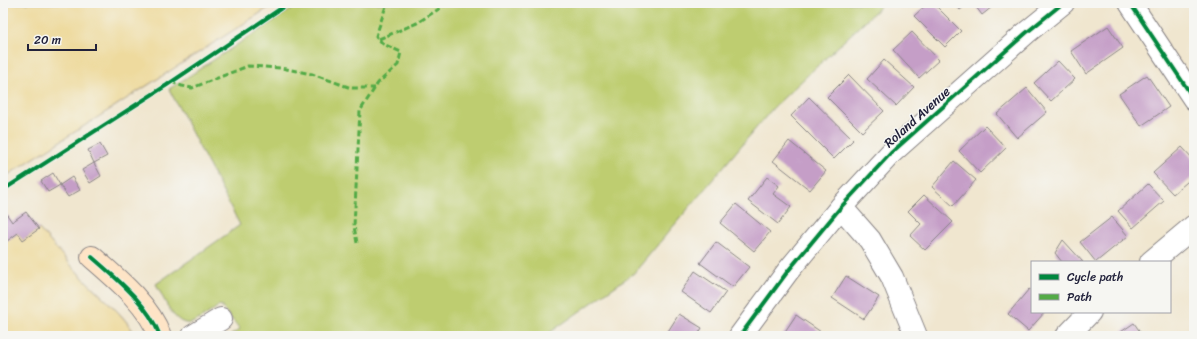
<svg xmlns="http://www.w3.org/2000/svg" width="1197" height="339" font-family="Sriracha,sans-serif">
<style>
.green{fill:#becd6f;stroke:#707855}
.sand{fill:#eeda9e;stroke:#887e6c}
.building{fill:#c59ec7}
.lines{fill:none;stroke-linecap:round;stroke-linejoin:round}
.street-casing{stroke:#898485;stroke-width:24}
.secondary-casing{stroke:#898485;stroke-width:24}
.street{stroke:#fff;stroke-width:22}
.secondary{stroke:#fee4c6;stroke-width:22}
.quiet{stroke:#53aa46;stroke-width:3;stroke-dasharray:6 3;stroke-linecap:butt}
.cycleway-casing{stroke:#f6f6f2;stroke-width:6}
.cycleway{stroke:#00873e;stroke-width:4}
.labels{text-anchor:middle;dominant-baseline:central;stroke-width:3;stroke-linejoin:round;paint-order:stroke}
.street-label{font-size:13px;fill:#22223b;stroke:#f6f6f2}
</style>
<rect width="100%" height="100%" fill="#f6f6f2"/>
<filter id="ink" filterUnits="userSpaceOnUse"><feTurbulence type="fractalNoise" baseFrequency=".025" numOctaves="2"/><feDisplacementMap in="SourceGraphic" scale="8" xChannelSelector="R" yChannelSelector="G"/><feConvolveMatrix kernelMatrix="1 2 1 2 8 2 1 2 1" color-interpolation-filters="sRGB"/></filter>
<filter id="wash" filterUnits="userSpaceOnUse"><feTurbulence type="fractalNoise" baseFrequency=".012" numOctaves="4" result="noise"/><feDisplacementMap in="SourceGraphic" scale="16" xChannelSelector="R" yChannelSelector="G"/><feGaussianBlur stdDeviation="0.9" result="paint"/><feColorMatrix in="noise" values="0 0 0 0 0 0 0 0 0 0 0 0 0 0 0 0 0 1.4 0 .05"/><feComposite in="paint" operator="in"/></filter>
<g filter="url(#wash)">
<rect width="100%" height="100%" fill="#f0e6cf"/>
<!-- green -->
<path class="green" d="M301,3H884L773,108L634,273L545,336H230L240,329L220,305C213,310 199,321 191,323C174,327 163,296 156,284L240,225L169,89Z"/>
<!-- sand -->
<g class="sand">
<path d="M3,3H276L3,178Z"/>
<path d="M39,229C54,245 68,263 84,279C103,298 123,313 136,336H3V235L8,240L18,233L23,240Z"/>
</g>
<g id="blocks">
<!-- building -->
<g class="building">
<path d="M928,3H933L961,31L945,47L914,16Z"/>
<path d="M954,3H969L960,10Z"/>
<path d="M973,3H997L982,15Z"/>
<path d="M1108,26L1123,48L1086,74L1071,51Z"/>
<path d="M912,32L939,60L919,78L893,50Z"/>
<path d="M884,60L914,87L896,106L867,79Z"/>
<path d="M1058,61L1075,79L1051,101L1034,83Z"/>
<path d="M849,75L884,111L862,132L827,97Z"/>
<path d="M1147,75L1169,107L1141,126L1119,94Z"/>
<path d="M1027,88L1047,112L1017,138L997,114Z"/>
<path d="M809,97L853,140L834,159L791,116Z"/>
<path d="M985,126L1006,148L980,173L959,151Z"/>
<path d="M789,141L826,171L810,190L773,161Z"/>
<path d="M100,144L107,156L94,163L88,150Z"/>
<path d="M1182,147L1194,160V176L1173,194L1153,173Z"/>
<path d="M954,161L976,180L953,206L932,187Z"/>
<path d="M94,163L101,176L90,183L82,170Z"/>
<path d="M53,173L60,185L48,192L41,181Z"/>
<path d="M72,177L80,190L68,197L60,185Z"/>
<path d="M767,177L779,186L773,194L791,207L778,224L748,201Z"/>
<path d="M1148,184L1164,201L1133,228L1118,211Z"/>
<path d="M924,195L953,222L925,250L910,236L921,224L908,211Z"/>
<path d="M736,204L770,232L754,251L720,223Z"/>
<path d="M3,209L12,222L26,212L39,229L23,240L18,233L7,241L3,235Z"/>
<path d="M1112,217L1128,236L1096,262L1080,242Z"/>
<path d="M1063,240L1083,262H1062L1055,253Z"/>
<path d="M716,242L749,267L733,287L700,263Z"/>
<path d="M695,271L726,292L711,313L681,292Z"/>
<path d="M846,276L879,297L864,319L832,298Z"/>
<path d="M1029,289L1032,291V312H1045L1028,331L1008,314Z"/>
<path d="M679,314L702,328L697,336H665Z"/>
<path d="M796,315L821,332L818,336H782Z"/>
<path d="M1134,323L1143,336H1115Z"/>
<path d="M881,332L882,336H872Z"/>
</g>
</g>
</g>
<g filter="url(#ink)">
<use href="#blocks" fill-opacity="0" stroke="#898485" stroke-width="1"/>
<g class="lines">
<!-- street casing -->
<g class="street-casing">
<g id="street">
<path d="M1130,3L1194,99"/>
<path d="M841,207L870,240L892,277L916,336"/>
<path d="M1151,262L1194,226"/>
<path d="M193,336L221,319"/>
<path d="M740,336L788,271L841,207L891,153L1026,33L1063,3"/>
<path d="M1067,336L1090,312"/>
</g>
</g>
<!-- secondary casing -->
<g class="secondary-casing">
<path id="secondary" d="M92,257C116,278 149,305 160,336"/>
</g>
<!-- street -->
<use href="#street" class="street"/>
<!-- secondary -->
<use href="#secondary" class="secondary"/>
<!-- quiet -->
<g class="quiet">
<path d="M379,39L417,23L448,3"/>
<path d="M171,82L182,86L192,88L248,66L281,68L312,74L351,88H375"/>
<path d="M357,243L354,226L360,111L378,83L398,65L401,52L383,44L376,36L387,3"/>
</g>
<!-- cycleway casing -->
<g class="cycleway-casing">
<g id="cycleway">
<path d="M1130,3L1194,99"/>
<path d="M3,190L167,85L289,3"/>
<path d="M92,257C116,278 149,305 160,336"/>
<path d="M740,336L788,271L841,207L891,153L1026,33L1063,3"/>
</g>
</g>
<!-- cycleway -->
<use href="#cycleway" class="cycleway"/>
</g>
</g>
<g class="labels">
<!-- street labels -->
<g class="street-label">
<text transform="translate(917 117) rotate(-42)">Roland Avenue</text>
</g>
</g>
<!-- margin -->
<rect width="1197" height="339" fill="none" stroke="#f6f6f2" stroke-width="16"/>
<!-- legend -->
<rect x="1031" y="261" width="140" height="52" fill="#f6f6f2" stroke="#a1a1a9"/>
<rect x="1039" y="274" width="20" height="6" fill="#00873e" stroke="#a1a1a9"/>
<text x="1067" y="281" font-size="12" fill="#22223b">Cycle path</text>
<rect x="1039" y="294" width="20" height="6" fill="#53aa46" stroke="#a1a1a9"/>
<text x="1067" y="301" font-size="12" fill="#22223b">Path</text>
<!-- scale -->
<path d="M28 44v6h68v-6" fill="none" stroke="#22223b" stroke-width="2"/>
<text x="34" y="44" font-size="12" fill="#22223b" stroke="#f6f6f2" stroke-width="3" paint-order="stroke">20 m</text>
</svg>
